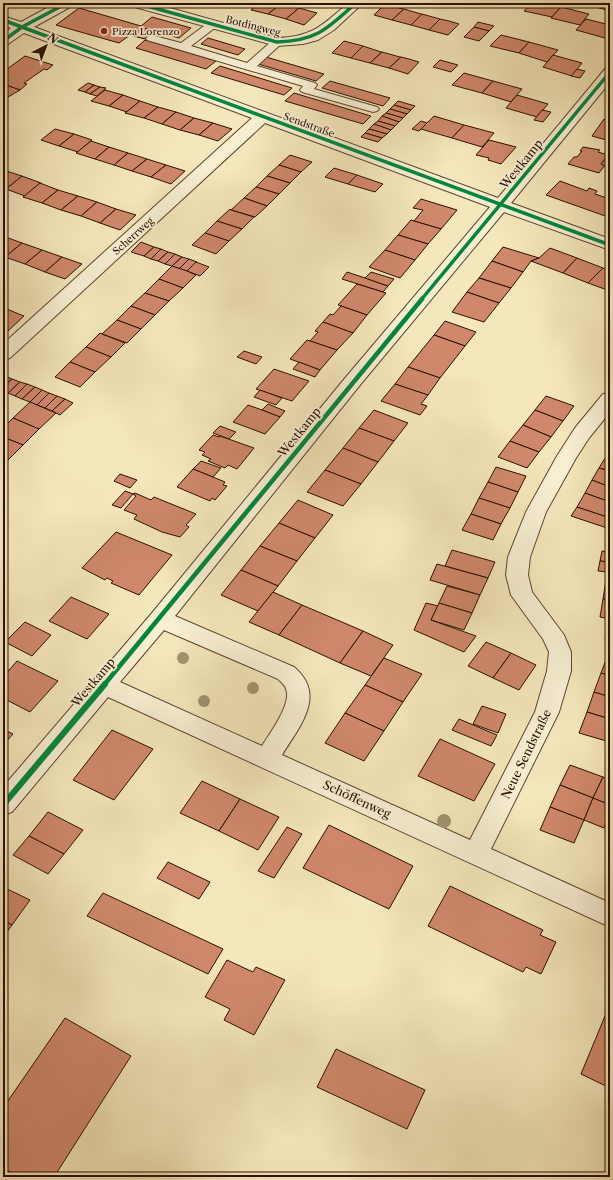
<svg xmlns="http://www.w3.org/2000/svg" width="613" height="1180" font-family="'Libre Caslon Text',serif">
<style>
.building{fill:#d0886c;stroke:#2c0e00}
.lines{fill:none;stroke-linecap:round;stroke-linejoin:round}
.service-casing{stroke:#5e442f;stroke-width:2}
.minor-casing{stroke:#5e442f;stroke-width:2}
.service{fill:#f8efd3;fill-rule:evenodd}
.minor{fill:#f8efd3;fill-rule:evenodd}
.cycleway-far2-casing{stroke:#f8efd3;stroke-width:5.5}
.cycleway-far1-casing{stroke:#f8efd3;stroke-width:7}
.cycleway-casing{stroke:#f8efd3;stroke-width:8}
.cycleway-far2{stroke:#00873e;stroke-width:3.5}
.cycleway-far1{stroke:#00873e;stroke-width:4.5}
.cycleway{stroke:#00873e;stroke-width:6}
.tree{fill:#a29370}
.poi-dot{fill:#8f2418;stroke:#f8efd3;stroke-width:1.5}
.labels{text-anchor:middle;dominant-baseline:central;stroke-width:3.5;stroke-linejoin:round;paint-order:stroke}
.far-street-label{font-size:10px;fill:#2c0e00;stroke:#f8efd3}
.far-poi-label{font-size:10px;fill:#2c0e00;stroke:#f8efd3;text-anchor:start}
.street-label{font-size:12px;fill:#2c0e00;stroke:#f8efd3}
</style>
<rect width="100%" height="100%" fill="#f4e7bb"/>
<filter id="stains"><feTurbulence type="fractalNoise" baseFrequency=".005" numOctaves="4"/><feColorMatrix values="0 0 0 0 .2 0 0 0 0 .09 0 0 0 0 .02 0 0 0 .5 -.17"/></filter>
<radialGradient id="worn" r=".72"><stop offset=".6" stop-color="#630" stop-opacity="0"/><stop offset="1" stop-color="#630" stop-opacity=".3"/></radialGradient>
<!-- building -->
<g class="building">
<path d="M235,3H259L253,8Z"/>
<path d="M259,3H279L281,4L268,14L251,10Z"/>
<path d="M531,3H545L561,7L551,18L552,17L524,11Z"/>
<path d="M600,3L610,5V11L596,7Z"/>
<path d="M281,4L299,8L286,19L268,14Z"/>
<path d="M385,4L403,9H404L392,20L374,15Z"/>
<path d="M561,7L589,14L580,25L551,18Z"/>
<path d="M79,8L141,26L140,27L155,31L145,39L130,35L119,43L56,25Z"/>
<path d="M299,8L317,13L304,25L286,19Z"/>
<path d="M404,9L421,14H422L411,25L392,20Z"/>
<path d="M422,14L440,19L429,30L411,25Z"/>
<path d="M152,17L191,28L179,38L140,27Z"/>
<path d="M440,19L449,21L459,24L448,35L429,30Z"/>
<path d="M586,19L610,25V32L605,38L576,30Z"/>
<path d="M478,22L494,26L489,31L474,27Z"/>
<path d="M474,27L489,31L479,41L464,37Z"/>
<path d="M501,35L529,42L519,53L490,46Z"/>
<path d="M208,38L245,49L238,55L201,44Z"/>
<path d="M145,40L216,61L206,69L136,48Z"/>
<path d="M344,41L363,46L351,58L332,53Z"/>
<path d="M529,42L558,50L547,62L519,53Z"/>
<path d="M363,46L381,52H382L370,63L351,58Z"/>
<path d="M382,52L400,57H401L389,68L370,63Z"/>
<path d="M553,55L582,63L572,76L543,67Z"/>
<path d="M25,56L53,65L47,70L44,69L24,83L27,84L20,90L3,84V72Z"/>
<path d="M266,57L324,74L316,81L258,64Z"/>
<path d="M401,57L409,59L419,62L408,74L389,68Z"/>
<path d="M440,60L458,65L451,72L433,67Z"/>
<path d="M220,66L292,88L284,95L211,73Z"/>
<path d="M577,69L585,71L580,78L571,76Z"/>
<path d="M464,73L493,81L482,93L452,85Z"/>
<path d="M330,81L390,98L383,106L322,88Z"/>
<path d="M493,81L522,89L511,102L482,93Z"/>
<path d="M88,83L94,85L85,92L78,90Z"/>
<path d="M3,84L20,90L3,100Z"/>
<path d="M94,85L100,87L90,94L85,92Z"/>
<path d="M100,87L106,88L97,96L90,94Z"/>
<path d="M105,90L123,95L109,106L91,101Z"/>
<path d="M294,93L371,116L363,124L285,101Z"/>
<path d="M123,95L140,101L127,112L109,106Z"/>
<path d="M517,95L548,104L537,117L506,108Z"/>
<path d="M140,101L158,107L144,118L125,113Z"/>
<path d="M398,101L415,106L411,110L394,105Z"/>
<path d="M394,105L411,110L407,114L390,109Z"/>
<path d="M158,107L176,112L162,124L144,118Z"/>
<path d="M390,109L407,114L403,118L386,113Z"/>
<path d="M542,110L551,112L543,122L534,120Z"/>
<path d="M176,112L194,118L180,130L162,124Z"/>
<path d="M386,113L403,118L399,122L382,116Z"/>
<path d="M382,116L399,122L395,126L378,121Z"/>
<path d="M434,116L464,125L452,138L421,129Z"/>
<path d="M194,118L213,123L199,135L180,130Z"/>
<path d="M604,119L610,120V141L592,136Z"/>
<path d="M378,121L395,126L391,130L374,124Z"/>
<path d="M421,121L427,123L419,131L412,129Z"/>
<path d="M213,123L232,129L218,141L199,135Z"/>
<path d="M374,124L391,130L387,134L369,129Z"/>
<path d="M464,125L494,133L482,147L452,138Z"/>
<path d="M55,129L74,134L59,146L41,140Z"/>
<path d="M369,129L387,134L382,138L365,133Z"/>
<path d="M365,133L382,138L378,142L361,137Z"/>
<path d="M74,134L92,140L78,152L59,146Z"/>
<path d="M489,140L516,147L501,164L488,160L489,158L476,155Z"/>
<path d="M91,141L109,147L95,159L76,153Z"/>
<path d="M109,147L128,153L114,165L95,159Z"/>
<path d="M583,147L600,150L598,152L608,155L601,164L605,165L599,173L568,164L574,157H577L582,151H580Z"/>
<path d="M128,153L147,159L132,171L114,165Z"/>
<path d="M290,155L312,162L301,172L279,165Z"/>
<path d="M608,155H610V168L601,164Z"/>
<path d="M147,159L166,165L151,177L132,171Z"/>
<path d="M166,165L185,171L171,184L151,177Z"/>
<path d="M279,165L301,172L290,183L267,176Z"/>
<path d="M334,168L357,175L348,184L325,177Z"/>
<path d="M3,170L22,176L6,189L3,188Z"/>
<path d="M357,175L383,184L375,192L348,184Z"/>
<path d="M22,176L41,183L25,196L6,189Z"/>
<path d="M267,176L290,183L279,194L256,187Z"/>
<path d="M560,181L587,191L589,188L597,191L595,194L610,199V215L608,217L546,195Z"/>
<path d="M40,183L58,190L42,203L23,197Z"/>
<path d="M256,187L279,194L267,206L244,198Z"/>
<path d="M58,190L78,196L61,210L42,203Z"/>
<path d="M78,196L97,202L81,216L61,210Z"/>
<path d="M244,198L267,206L255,217L231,210Z"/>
<path d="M421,199L457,210L441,229L414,221L423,210L413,208Z"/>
<path d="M97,202L116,209L100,223L81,216Z"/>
<path d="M116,209L136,215L120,230L100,223Z"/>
<path d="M230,209L231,210L254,217L242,229L217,221Z"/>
<path d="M411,220L414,221L441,229L428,244L398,235Z"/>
<path d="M217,221L242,229L229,241L205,233Z"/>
<path d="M205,233L229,241L216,254L192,245Z"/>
<path d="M398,235L428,244L415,260L385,250Z"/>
<path d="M3,236L22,243L5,257H3Z"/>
<path d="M141,242L154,247L144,256L131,252Z"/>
<path d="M22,243L42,250L25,264L5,257Z"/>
<path d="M154,247L161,249L151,259L144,256Z"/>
<path d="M503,247L539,258L531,261L523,272L492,261Z"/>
<path d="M550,248L577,258L563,273L531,261L539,258Z"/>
<path d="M161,249L168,252L158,261L151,259Z"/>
<path d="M42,250L62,257L45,272L25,264Z"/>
<path d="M385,250L415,260L400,278L369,267Z"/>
<path d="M168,252L175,254L165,264L158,261Z"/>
<path d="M175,254L182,257L172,266L165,264Z"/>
<path d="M62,257L82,264L65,279L45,272Z"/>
<path d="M182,257L189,259L179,269L172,266Z"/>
<path d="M577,258L603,268L588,283L563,273Z"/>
<path d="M189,259L197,262L187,271L179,269Z"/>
<path d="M492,261L523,272L511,288L479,278Z"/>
<path d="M196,262L209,267L200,276L187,271Z"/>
<path d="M172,266L187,271L196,275L183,288L159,279Z"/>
<path d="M603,268L610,271V291L588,283Z"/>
<path d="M347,272L365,278L388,286L383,292L342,279Z"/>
<path d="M371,272L394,279L388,286L365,278Z"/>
<path d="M479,278L511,288L499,303L467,292Z"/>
<path d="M159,279L183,288L169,301L145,293Z"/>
<path d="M357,284L386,293L367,315L338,305Z"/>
<path d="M467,292L499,303L484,322L452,312Z"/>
<path d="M145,293L169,301L155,315L131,306Z"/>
<path d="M131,306L155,315L141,329L117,320Z"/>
<path d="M341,306L367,315L353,333L323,322L330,314L333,315Z"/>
<path d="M4,308L24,316L7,332L3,331Z"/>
<path d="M117,320L141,329L127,343L102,334Z"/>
<path d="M445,321L476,332L465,346L434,335Z"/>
<path d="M323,322L353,333L337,350L310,341L318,332L315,331Z"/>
<path d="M100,333L102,334L125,343L111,357L86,347Z"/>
<path d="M434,335L465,346L440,378L408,367Z"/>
<path d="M307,340L337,350L320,370L290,359Z"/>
<path d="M86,347L111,357L95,372L70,362Z"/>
<path d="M244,351L262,357L256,364L237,357Z"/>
<path d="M70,362L95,372L80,387L55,377Z"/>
<path d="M299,362L320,370L315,377L293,369Z"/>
<path d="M408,367L440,378L428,395L395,384Z"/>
<path d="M274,369L309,381L292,401L256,389Z"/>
<path d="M3,375L12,379L3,387Z"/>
<path d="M12,379L20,382L8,393L3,391V387Z"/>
<path d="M20,382L27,384L15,396L8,393Z"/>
<path d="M27,384L35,387L22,399L15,396Z"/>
<path d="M395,384L428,395L421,404L427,406L420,415L381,401Z"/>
<path d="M35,387L42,390L30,402L22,399Z"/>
<path d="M42,390L49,393L37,405L30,402Z"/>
<path d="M260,390L282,398L276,405L254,397Z"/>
<path d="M49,393L57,396L45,408L37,405Z"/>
<path d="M57,396L65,399L52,411L45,408Z"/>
<path d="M546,396L574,406L563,421L535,410Z"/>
<path d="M65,399L73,403L60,415L52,411Z"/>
<path d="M30,402L56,413L39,429L13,418Z"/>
<path d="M268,404L285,411L280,417L262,410Z"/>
<path d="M248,405L262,410L280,417L265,434L233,422Z"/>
<path d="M374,410L408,423L394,441L359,428Z"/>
<path d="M535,410L563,421L551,437L523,425Z"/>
<path d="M13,418L39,429L23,445L3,437V428Z"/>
<path d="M523,425L551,437L539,452L510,441Z"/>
<path d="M220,426L236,432L229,439L213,433Z"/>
<path d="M359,428L394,441L378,462L343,448Z"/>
<path d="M213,435L219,437L220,436L254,448L237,469L228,465L225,468L208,461L211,459L202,455L205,452L199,450Z"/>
<path d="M3,437L23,445L6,462L3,461Z"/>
<path d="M510,441L539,452L527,468L498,457Z"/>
<path d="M343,448L378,462L361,484L325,470Z"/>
<path d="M607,455L610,456V471L599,468Z"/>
<path d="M201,461L221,468L213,477L193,469Z"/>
<path d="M496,467L526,476L518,492L488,482Z"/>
<path d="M599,468L610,471V487L592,480Z"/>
<path d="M193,469L225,482L223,485L227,486L215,500L212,498L210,501L177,487Z"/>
<path d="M325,470L361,484L343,506L307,492Z"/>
<path d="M120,474L137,480L130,488L114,481Z"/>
<path d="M592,480L610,487V502L585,493Z"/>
<path d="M488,482L518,492L510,508L479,498Z"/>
<path d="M125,491L133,494L121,508L112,505Z"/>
<path d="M135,493L151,500L154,497L196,514L186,525L189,527L180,537L162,532L134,519L137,515L124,510L136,496L133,494Z"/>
<path d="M585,493L610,502V511L607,517L577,507Z"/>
<path d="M479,498L510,508L501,524L471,514Z"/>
<path d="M298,500L333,515L315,538L279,523Z"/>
<path d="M577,507L607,517L610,511V529L571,516Z"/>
<path d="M471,514L501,524L493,540L462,530Z"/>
<path d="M279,523L315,538L297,561L260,546Z"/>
<path d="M116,532L172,555L139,595L111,583L113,581L107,578L105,580L82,568Z"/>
<path d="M260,546L297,561L278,586L241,570Z"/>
<path d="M452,550L495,562L488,578L445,566Z"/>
<path d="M602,551L610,552L609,562L600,561Z"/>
<path d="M600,561L609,562L608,572L598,571Z"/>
<path d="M609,562L610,563V581L606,580Z"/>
<path d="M437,564L488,578L480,595L430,580Z"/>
<path d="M241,570L278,586L258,611L221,595Z"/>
<path d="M606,580L610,581V600L603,599Z"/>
<path d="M447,586L480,595L472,613L439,603Z"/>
<path d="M273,592L302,605L279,635L249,622Z"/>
<path d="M71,597L109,614L87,639L49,621Z"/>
<path d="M603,599L610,600V619L600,617Z"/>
<path d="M426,603L438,606L431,620L476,636L464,652L414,630Z"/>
<path d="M439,603L472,613L464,630L431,620Z"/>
<path d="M302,605L363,631L340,663L279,635Z"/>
<path d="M609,619H610V639H605Z"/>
<path d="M25,622L51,635L32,656L5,642Z"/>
<path d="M363,631L393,645L371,676L340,663Z"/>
<path d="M486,642L511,653L493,678L468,666Z"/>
<path d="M609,652L610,653V676L601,673Z"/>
<path d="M511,653L536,665L519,690L493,678Z"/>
<path d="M384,658L422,674L403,702L365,685Z"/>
<path d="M17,661L58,681L30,712L3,698V677Z"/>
<path d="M601,673L610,676V697L594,692Z"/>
<path d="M365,685L403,702L384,731L345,713Z"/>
<path d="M594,692L610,697V719L587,712Z"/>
<path d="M482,706L506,714L498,733L473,724Z"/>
<path d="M587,712L610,719V742L579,733Z"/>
<path d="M345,713L384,731L364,761L325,743Z"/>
<path d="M459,719L497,735L491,746L452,730Z"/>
<path d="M3,729L13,734L3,745Z"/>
<path d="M112,730L153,749L114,800L73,780Z"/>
<path d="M440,739L495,764L474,801L418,776Z"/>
<path d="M570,765L603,777L593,798L560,785Z"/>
<path d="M603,777L610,780V805L593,798Z"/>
<path d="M202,781L240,799L219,831L180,813Z"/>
<path d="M560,785L593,798L584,820L550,807Z"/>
<path d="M593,798L610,805V813L604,828L584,820Z"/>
<path d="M240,799L279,817L258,850L219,831Z"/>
<path d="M550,807L584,820L574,843L540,830Z"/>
<path d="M48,812L83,830L64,854L29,836Z"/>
<path d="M329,825L413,866L389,909L303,868Z"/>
<path d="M287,827L302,834L274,878L258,871Z"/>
<path d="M29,836L64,854L48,874L13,855Z"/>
<path d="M168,862L210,882L199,899L157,878Z"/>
<path d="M450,886L543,930L540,935L556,942L541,974L526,967L523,972L428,926Z"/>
<path d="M3,887L30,900L12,925L3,920Z"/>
<path d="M103,893L223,949L208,974L87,916Z"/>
<path d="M3,920L12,925L3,937Z"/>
<path d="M227,960L253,972L256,967L285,980L254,1035L224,1020L230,1009L205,997Z"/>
<path d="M610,1004V1088L581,1074Z"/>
<path d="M65,1018L131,1056L54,1177H19L3,1168V1108Z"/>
<path d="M336,1049L425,1090L407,1129L317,1087Z"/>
</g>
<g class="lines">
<!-- service casing -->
<g class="service-casing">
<path id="service" d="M212,22L216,23L217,25L216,27L191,46L247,63L273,40H281L282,42L281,44L257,66L315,83L317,85L314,89L377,107L379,109L377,111L373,112L302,92L300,90L303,86L147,40L146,38L151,35L181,43L208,23Z"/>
</g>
<!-- minor casing -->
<g class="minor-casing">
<g id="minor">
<path d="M56,3H74L72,6L34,27L498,198L605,69L610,67V82L511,203L610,239V250L504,212L360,385L175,616L294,667C327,695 300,726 282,755L470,840L535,712L547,671L549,652L543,639L511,595L506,575L508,557L526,512L557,456L575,428L603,394L610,393V412L589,438L576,458L546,512L530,557L528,575L532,592L564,635L571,652V671L559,712L491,849L610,903V927L108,697L12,812L3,815V787L152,613L346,377L490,207L265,123L10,358L3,360V344L252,118L24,33L8,44L3,45V34L11,28L3,25V16L21,22ZM164,630L278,679C281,682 285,685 286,689C292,704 270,733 262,746L120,682Z"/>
<path d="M129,3H152L277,38C312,37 323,25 348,3H363L334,30L318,40L303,44L277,46L131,6Z"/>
</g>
</g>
<!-- service -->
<use href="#service" class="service"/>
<!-- minor -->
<use href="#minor" class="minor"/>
<!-- cycleway-far2 casing -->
<g class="cycleway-far2-casing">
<g id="cycleway-far2">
<path d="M136,3L277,42C317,41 328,28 356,3"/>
<path d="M3,20L610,245"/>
<path d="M3,41L22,27L67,3"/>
<path d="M421,300L610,72"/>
</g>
</g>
<!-- cycleway-far1 casing -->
<g class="cycleway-far1-casing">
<path id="cycleway-far1" d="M104,685L422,299"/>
</g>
<!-- cycleway casing -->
<g class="cycleway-casing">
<path id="cycleway" d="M3,805L105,684"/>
</g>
<!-- cycleway-far2 -->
<use href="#cycleway-far2" class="cycleway-far2"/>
<!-- cycleway-far1 -->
<use href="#cycleway-far1" class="cycleway-far1"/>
<!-- cycleway -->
<use href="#cycleway" class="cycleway"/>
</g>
<!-- trees -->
<g class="tree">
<circle cx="183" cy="658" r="6"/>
<circle cx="253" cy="688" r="6"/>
<circle cx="204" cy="701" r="6"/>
<circle cx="444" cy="821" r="7"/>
</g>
<!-- markers -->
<circle class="poi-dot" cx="104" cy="31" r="4"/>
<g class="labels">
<!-- far-street labels -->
<g class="far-street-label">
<text transform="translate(253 26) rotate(14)">Botdingweg</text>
<text transform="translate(309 125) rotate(20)">Sendstraße</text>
<text transform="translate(133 236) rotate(-42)">Scherrweg</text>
</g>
<!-- far-poi labels -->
<g class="far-poi-label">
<text x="112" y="31">Pizza Lorenzo</text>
</g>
<!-- street labels -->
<g class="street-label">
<text transform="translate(521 164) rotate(-51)">Westkamp</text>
<text transform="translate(299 432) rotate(-51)">Westkamp</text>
<text transform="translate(93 682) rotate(-50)">Westkamp</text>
<text transform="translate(526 754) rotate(-64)">Neue Sendstraße</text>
<text transform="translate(357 799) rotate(25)">Schöffenweg</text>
</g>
</g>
<!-- margin -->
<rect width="613" height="1180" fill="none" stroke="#f4e7bb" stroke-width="16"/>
<rect x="4" y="4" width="605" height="1172" fill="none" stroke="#2c0e00" stroke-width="2"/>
<rect x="8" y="8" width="597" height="1164" fill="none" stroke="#2c0e00"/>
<!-- north arrow -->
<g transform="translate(46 46) rotate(42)" stroke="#f8efd3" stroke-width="3" paint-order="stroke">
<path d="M0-3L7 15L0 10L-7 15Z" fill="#2c0e00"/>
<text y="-6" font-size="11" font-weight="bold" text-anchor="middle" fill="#2c0e00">N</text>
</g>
<rect width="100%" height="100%" filter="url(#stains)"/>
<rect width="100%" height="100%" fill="url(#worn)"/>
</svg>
